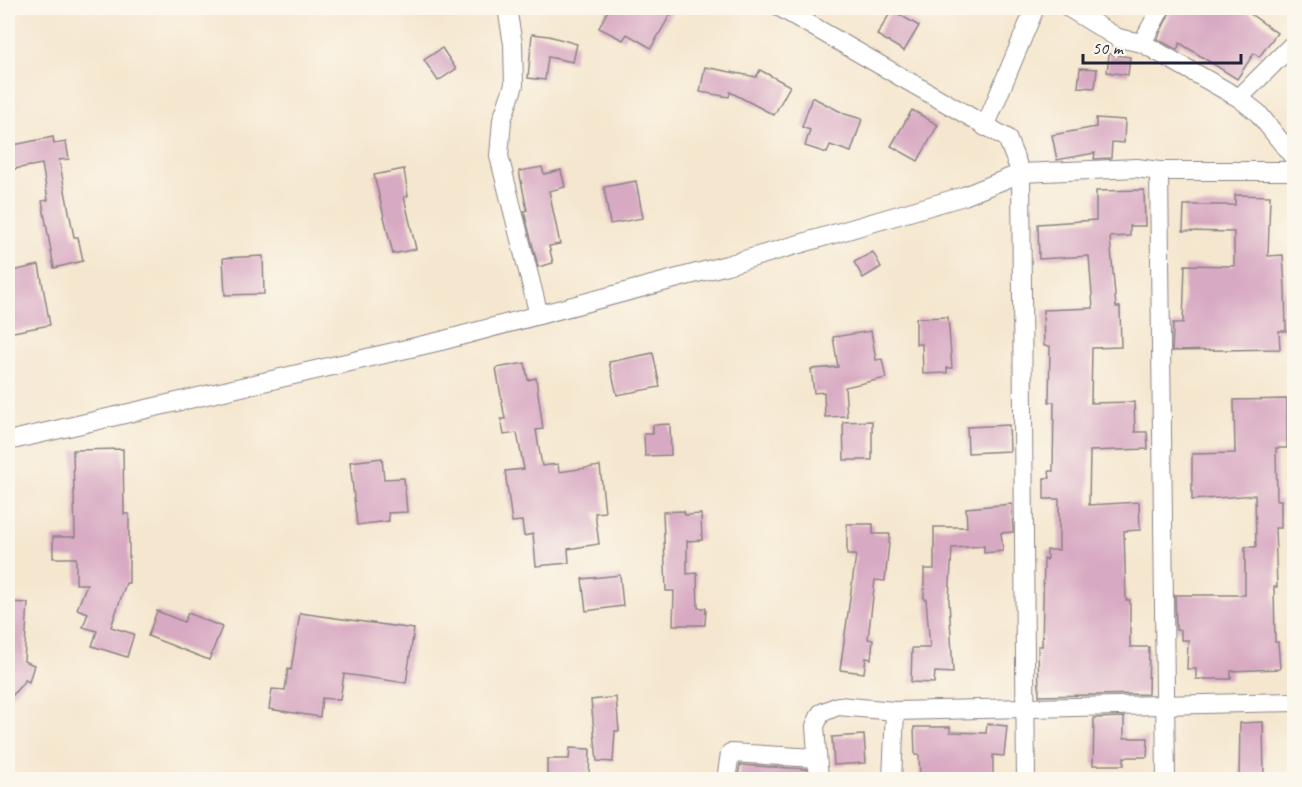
<svg xmlns="http://www.w3.org/2000/svg" width="1302" height="787" font-family="Caveat,sans-serif">
<style>
.building{fill:#d8a9c2}
.lines{fill:none;stroke-linecap:round;stroke-linejoin:round}
.minor-casing{stroke:#8c8485;stroke-width:20}
.minor{stroke:#fff;stroke-width:18}
</style>
<rect width="100%" height="100%" fill="#fbf7ec"/>
<filter id="ink" filterUnits="userSpaceOnUse"><feTurbulence type="fractalNoise" baseFrequency=".0167" numOctaves="2"/><feDisplacementMap in="SourceGraphic" scale="12" xChannelSelector="R" yChannelSelector="G"/><feConvolveMatrix kernelMatrix="1 2 1 2 8 2 1 2 1" color-interpolation-filters="sRGB"/></filter>
<filter id="wash" filterUnits="userSpaceOnUse"><feTurbulence type="fractalNoise" baseFrequency=".008" numOctaves="4" result="noise"/><feDisplacementMap in="SourceGraphic" scale="24" xChannelSelector="R" yChannelSelector="G"/><feGaussianBlur stdDeviation="1.35" result="paint"/><feColorMatrix in="noise" values="0 0 0 0 0 0 0 0 0 0 0 0 0 0 0 0 0 1.4 0 .05"/><feComposite in="paint" operator="in"/></filter>
<g filter="url(#wash)">
<rect width="100%" height="100%" fill="#f5e7cf"/>
<g id="blocks">
<!-- building -->
<g class="building">
<path d="M609,8H674L651,48L627,34L623,40L599,28Z"/>
<path d="M1172,8H1242L1277,33L1259,57L1254,53L1237,79L1180,43L1177,50L1157,39Z"/>
<path d="M892,10L919,26L904,51L877,35Z"/>
<path d="M532,34L549,36L577,44L573,62L548,57L545,80L528,78Z"/>
<path d="M442,48L456,69L438,81L424,60Z"/>
<path d="M1109,54L1130,57L1128,75L1107,72Z"/>
<path d="M705,67L756,77L760,70L790,86L774,115L730,92L729,97L700,92Z"/>
<path d="M1080,68L1097,69L1095,88L1078,87Z"/>
<path d="M812,97L845,114L862,119L851,152L830,145L827,153L805,146L810,130L802,127Z"/>
<path d="M912,110L938,125L918,161L891,146Z"/>
<path d="M1096,118L1125,120L1124,143L1112,142L1111,158L1094,159L1095,153L1057,160L1052,135L1096,127Z"/>
<path d="M53,137L54,144L66,142L69,159L59,160L74,237H78L83,261L54,268L42,201L48,200L42,164L8,170V146Z"/>
<path d="M542,167L544,174L561,170L565,187L549,191L560,244L549,246L553,263L538,267L524,211L527,210L519,171Z"/>
<path d="M404,169L408,196L404,197L416,249L393,254L374,175Z"/>
<path d="M636,181L643,218L610,224L604,187Z"/>
<path d="M1144,190L1145,226H1130V236L1110,237L1116,307H1120L1121,347L1092,348L1091,403L1134,402L1135,432H1147L1148,449L1090,451L1089,505L1139,502L1140,530L1124,531L1126,600H1130V647H1149L1148,694L1039,696L1038,646H1042L1044,559L1047,560V550H1059V499H1044V478H1050L1049,471H1053L1054,402H1049L1050,346H1044L1043,310L1093,308L1089,256L1039,259L1038,224L1096,220V191Z"/>
<path d="M1235,195L1270,196L1268,256L1283,255L1285,287L1286,331H1279L1280,349L1172,351L1173,323H1183L1185,265L1234,266V232L1183,231L1184,205H1235Z"/>
<path d="M873,252L881,267L863,278L854,262Z"/>
<path d="M263,256L264,294L225,295L223,258Z"/>
<path d="M39,265L50,325L8,333V272Z"/>
<path d="M948,317L952,368H947V373L923,374L922,344H916V318Z"/>
<path d="M871,331L876,360L882,359L886,378L845,387L847,416L825,417L824,392L814,393L811,369L838,367L833,337Z"/>
<path d="M653,353L660,387L617,395L609,362Z"/>
<path d="M525,363L528,380L536,378L543,429L536,430L542,466L558,464L559,472L600,466L605,512L595,513L599,544L568,549L569,563L536,566L533,534L524,536L522,521L512,522L505,471L524,469L517,433L504,435L501,419H505L496,368Z"/>
<path d="M1287,399V448H1276L1277,500H1281V528H1275L1277,587H1274L1275,642H1278L1280,669L1231,671V679H1196V669H1187L1188,640H1181V630H1176L1175,595H1245V547H1256L1255,495L1192,500V454L1235,453L1234,400Z"/>
<path d="M872,421V460H844L843,422Z"/>
<path d="M670,424L671,455L645,456L644,434H653V425Z"/>
<path d="M1009,425L1010,451L968,453L967,427Z"/>
<path d="M123,449L124,514H129V583H126L111,627L134,634L127,657L92,646L97,631L83,627L88,613L77,609L87,584H76V558H53V537H75L73,450Z"/>
<path d="M382,458L384,479L404,478L407,512L388,513L389,521L357,525L350,462Z"/>
<path d="M1012,504L1013,532L1001,533L1003,551L984,553V546L952,548L949,600L953,673L935,672L934,683L911,682L912,648H930L926,599H924V569H934V527H967L966,508Z"/>
<path d="M684,511L685,515L701,514L702,540L687,541V574L697,573L698,608H706L705,625H673L674,591H666L663,512Z"/>
<path d="M847,524H873V534H890L885,581L875,580L868,639L873,640L871,659L866,658L864,673L840,670L856,555H847Z"/>
<path d="M620,575L623,606L586,611L582,579Z"/>
<path d="M8,602L28,603L24,661L34,665L29,682L25,680L8,701Z"/>
<path d="M157,611L184,622L188,613L222,627L209,660L148,636Z"/>
<path d="M300,613L414,629L406,683L344,674L340,700L322,698L320,717L269,709L272,689L285,690L288,669L291,670Z"/>
<path d="M616,697L619,731H615L613,762L597,761L591,700Z"/>
<path d="M1124,717V738H1148L1147,757H1124V765H1093L1094,718Z"/>
<path d="M1263,722L1264,780H1239L1240,723Z"/>
<path d="M987,724L1007,726L1004,756L993,755V780H920L919,755H915L914,727H950V732L986,733Z"/>
<path d="M864,735L866,763L834,765L832,737Z"/>
<path d="M570,748L590,749L589,780H547V759H569Z"/>
<path d="M740,765L807,769L808,780H737Z"/>
</g>
</g>
</g>
<g filter="url(#ink)">
<use href="#blocks" fill-opacity="0" stroke="#8c8485" stroke-width="1.5"/>
<g class="lines">
<!-- minor casing -->
<g class="minor-casing">
<g id="minor">
<path d="M507,8L513,44L514,85L502,120L499,156L539,315"/>
<path d="M781,8L1007,138L1021,173L1026,780"/>
<path d="M1069,8L1118,38L1142,43L1239,98L1258,113L1294,158"/>
<path d="M1142,43L1161,8"/>
<path d="M1239,98L1294,43"/>
<path d="M985,127L1035,8"/>
<path d="M1159,171L1166,780"/>
<path d="M8,441L441,341L727,265L964,196L1021,173L1137,168L1159,171H1294"/>
<path d="M726,780L730,753L817,758"/>
<path d="M819,780L815,726L821,713L838,706L895,711"/>
<path d="M892,780L895,711L1294,702"/>
</g>
</g>
<!-- minor -->
<use href="#minor" class="minor"/>
</g>
</g>
<!-- margin -->
<rect width="1302" height="787" fill="none" stroke="#fbf7ec" stroke-width="30"/>
<!-- scale -->
<path d="M1083 54v9h158v-9" fill="none" stroke="#22223b" stroke-width="3"/>
<text x="1092" y="54" font-size="18" fill="#22223b" stroke="#fbf7ec" stroke-width="4.5" paint-order="stroke">50 m</text>
</svg>
